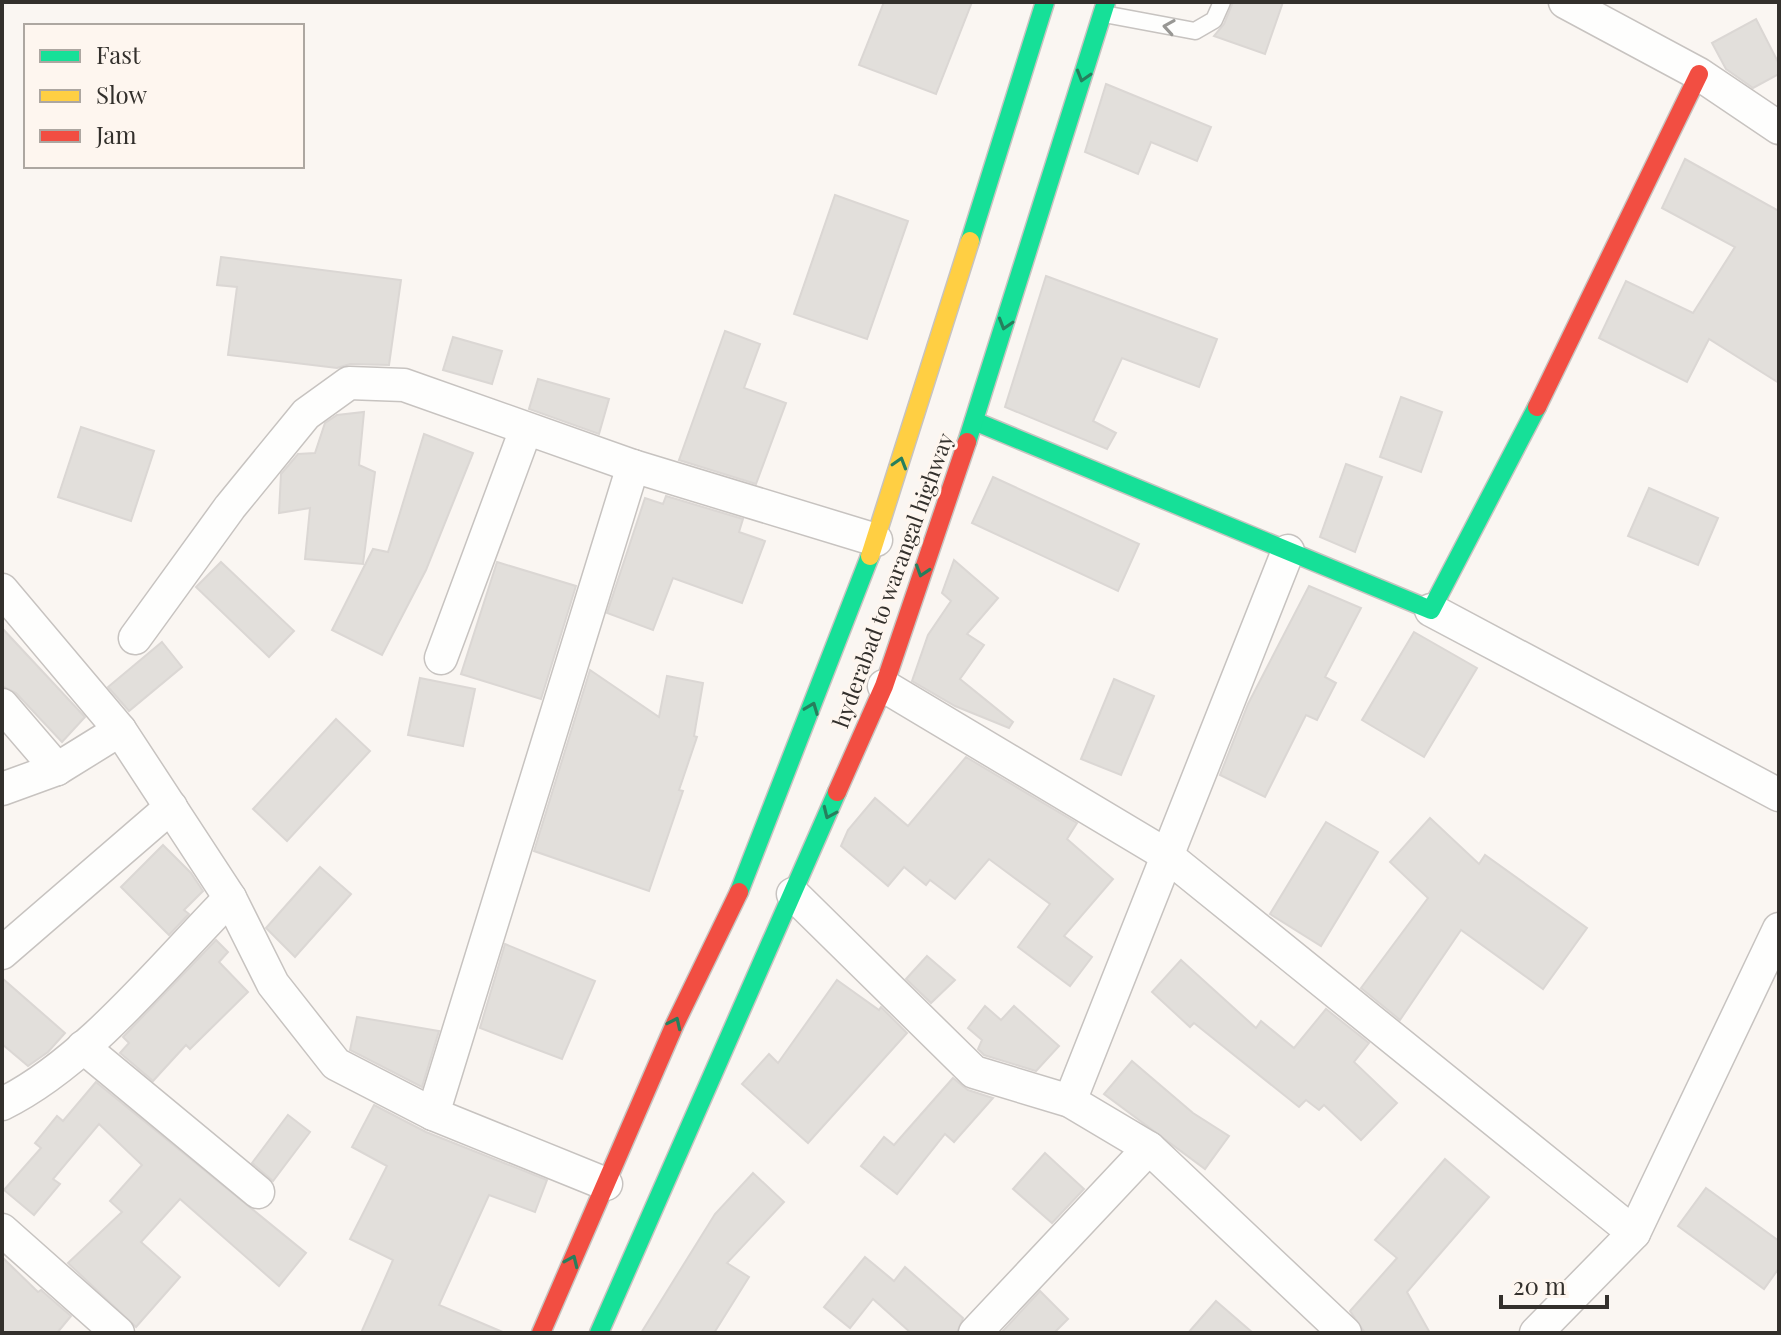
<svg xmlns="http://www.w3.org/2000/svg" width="1781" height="1335" font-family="'Playfair Display',serif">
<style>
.building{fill:#e2dfdb;stroke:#dbd7d4;stroke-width:2}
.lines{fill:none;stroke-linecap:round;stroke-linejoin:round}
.lane-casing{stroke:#c7c3c0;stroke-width:19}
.street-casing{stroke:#c7c3c0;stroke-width:35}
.fast-casing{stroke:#c7c3c0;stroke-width:21}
.slow-casing{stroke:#c7c3c0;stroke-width:21}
.jam-casing{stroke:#c7c3c0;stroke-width:21}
.lane{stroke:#fefefd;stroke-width:16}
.street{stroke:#fefefd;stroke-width:32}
.fast{stroke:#16e098;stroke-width:18}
.slow{stroke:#ffcf43;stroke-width:18}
.jam{stroke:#f24e42;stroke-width:18}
.oneway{stroke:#989794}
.oneway2{stroke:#267f5d}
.labels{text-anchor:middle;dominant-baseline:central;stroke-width:6;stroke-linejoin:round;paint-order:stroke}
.street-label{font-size:22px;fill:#33302c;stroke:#fef6ef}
</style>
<rect width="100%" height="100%" fill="#faf6f2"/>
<!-- building -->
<g class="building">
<path d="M884,2H972L936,94L859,65Z"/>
<path d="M1233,2H1283L1265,54L1214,36L1224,24Z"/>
<path d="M1756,19L1779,64V74L1753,88L1726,69L1712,43Z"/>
<path d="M1106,84L1211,127L1197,161L1151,142L1138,174L1085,152Z"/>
<path d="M1685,159L1779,211V383L1709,339L1687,382L1599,338L1626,281L1693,313L1735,247L1662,208Z"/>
<path d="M835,195L908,221L867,339L794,314Z"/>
<path d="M221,257L401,280L389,365L350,364L337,368L228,355L237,287L217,285Z"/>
<path d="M1046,276L1217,339L1199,387L1122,358L1093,421L1116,433L1107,449L1005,407Z"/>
<path d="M725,331L760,344L744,388L786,403L756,484L679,460Z"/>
<path d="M453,337L502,351L492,384L443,370Z"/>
<path d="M538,379L609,399L599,434L529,409Z"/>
<path d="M1401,397L1442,412L1421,472L1380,457Z"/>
<path d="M364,412L359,465L375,472L363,564L305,559L310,508L279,513L281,474L298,454L315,453L325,423L337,415Z"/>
<path d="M81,427L154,451L131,521L58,497Z"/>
<path d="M424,434L473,453L426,570L382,655L332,630L373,549L388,552Z"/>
<path d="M1346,464L1382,477L1355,552L1320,537Z"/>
<path d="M993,477L1139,544L1118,591L972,523Z"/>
<path d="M1649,488L1718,518L1698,565L1628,536Z"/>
<path d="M666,496L743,519L739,532L765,541L742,603L673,578L653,630L607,613L645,498L663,504Z"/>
<path d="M954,560L998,598L967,634L984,645L960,679L1013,722L1009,728L955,706L912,681L928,635L951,601L942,593Z"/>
<path d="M221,562L294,631L269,657L196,587Z"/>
<path d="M497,562L576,586L541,699L461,674Z"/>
<path d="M1309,586L1361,608L1325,677L1336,683L1317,720L1306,715L1265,797L1220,775L1248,704Z"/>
<path d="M2,628L85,717L62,742L16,693L2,686Z"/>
<path d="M1414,632L1477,668L1424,757L1362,720Z"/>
<path d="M162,642L182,667L129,711L108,687Z"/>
<path d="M590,670L659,717L667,676L703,683L694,736L697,737L679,790L683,791L649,891L534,851Z"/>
<path d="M420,678L475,689L463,746L408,735Z"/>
<path d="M1114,679L1154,696L1121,775L1081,759Z"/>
<path d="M336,719L370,751L287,841L253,809Z"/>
<path d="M966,757L1077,823L1067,839L1113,879L1064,936L1092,957L1070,986L1018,947L1050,904L989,859L955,899L930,880L926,885L904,867L888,886L841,846L848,830L875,798L908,826Z"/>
<path d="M1430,818L1479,864L1485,855L1587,928L1543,989L1461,930L1400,1020L1361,988L1428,898L1390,862Z"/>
<path d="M1326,822L1378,852L1321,946L1270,914Z"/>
<path d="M163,845L191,873L203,891L184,910L189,914L169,935L121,887Z"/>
<path d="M320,867L351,894L295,957L266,928Z"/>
<path d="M216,940L228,952L219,962L248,992L190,1049L186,1045L153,1081L120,1053L129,1043L123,1037Z"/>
<path d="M505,944L595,981L562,1059L480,1028Z"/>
<path d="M927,956L955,980L931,1003L906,979Z"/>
<path d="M1181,960L1256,1028L1261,1021L1294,1048L1326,1009L1369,1043L1354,1062L1397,1103L1361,1140L1324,1105L1319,1110L1306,1100L1299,1107L1194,1023L1190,1027L1152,992Z"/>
<path d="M2,978L65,1033L48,1052L28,1066L2,1044Z"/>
<path d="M837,980L879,1010L881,1007L907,1033L808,1143L742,1084L769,1054L778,1063Z"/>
<path d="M985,1006L1001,1020L1014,1006L1059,1046L1036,1071L984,1055L978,1049L982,1040L968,1028Z"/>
<path d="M357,1017L439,1031L422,1087L350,1050Z"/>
<path d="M1132,1061L1193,1113L1229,1136L1205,1169L1104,1094Z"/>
<path d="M953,1078L968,1090L993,1098L954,1142L945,1134L897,1194L861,1166L884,1137L894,1145Z"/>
<path d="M96,1082L306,1253L279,1286L180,1199L141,1242L180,1277L136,1327L68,1263L122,1212L110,1201L142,1165L99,1124L53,1179L60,1184L34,1215L4,1190L41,1148L35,1143L57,1116L63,1121Z"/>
<path d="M374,1105L426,1132L547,1180L535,1212L489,1195L439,1305L505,1333H361L393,1260L350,1239L387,1166L352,1147Z"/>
<path d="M288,1115L310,1132L273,1181L252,1163Z"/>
<path d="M1045,1153L1084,1189L1052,1223L1013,1189Z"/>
<path d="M1445,1159L1489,1197L1407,1292L1430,1333H1365L1350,1311L1397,1258L1375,1240Z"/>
<path d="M753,1173L784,1202L727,1263L749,1277L714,1333H641L715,1214Z"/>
<path d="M1706,1188L1779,1241V1268L1764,1289L1678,1226Z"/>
<path d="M2,1257L38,1292L41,1290L71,1316L57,1333H2Z"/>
<path d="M865,1257L894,1281L905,1267L963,1318L957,1333H911L873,1299L850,1328L824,1307Z"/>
<path d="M1040,1291L1068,1319L1054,1333H1001Z"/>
<path d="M1216,1301L1253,1333H1188Z"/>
</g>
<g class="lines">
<!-- lane casing -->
<g class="lane-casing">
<path id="lane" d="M1104,14L1195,31L1214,20L1222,2"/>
</g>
<!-- street casing -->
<g class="street-casing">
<g id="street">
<path d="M1565,2L1699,74L1779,128"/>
<path d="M2,590L120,730L230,898L273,984L336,1064L433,1114L606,1184"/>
<path d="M1431,610L1779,795"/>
<path d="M135,638L230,507L306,414L349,383L404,385L633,466L876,540"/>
<path d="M441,658L526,429"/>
<path d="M884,686L1165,854L1634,1233"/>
<path d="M2,705L57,769"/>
<path d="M2,789L57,769L120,730"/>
<path d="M793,894L974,1072L1070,1101L1149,1148L1345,1333"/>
<path d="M2,953L171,807"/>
<path d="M83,1047L258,1192"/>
<path d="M1070,1101L1288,551"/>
<path d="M2,1104C86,1063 164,965 230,898"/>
<path d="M433,1114L633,466"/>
<path d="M2,1230L118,1333"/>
<path d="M975,1333L1149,1148"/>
<path d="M1536,1333L1634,1233L1779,929"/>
</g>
</g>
<!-- fast casing -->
<g class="fast-casing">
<g id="fast">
<path d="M970,241L1045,2"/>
<path d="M974,421L1431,610L1537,407"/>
<path d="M967,442L1106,2"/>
<path d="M739,892L870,556"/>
<path d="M599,1333L837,792"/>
</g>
</g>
<!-- slow casing -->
<g class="slow-casing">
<path id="slow" d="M870,556L970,241"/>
</g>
<!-- jam casing -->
<g class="jam-casing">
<g id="jam">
<path d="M1537,407L1699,74"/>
<path d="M837,792L884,686L967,442"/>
<path d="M541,1333L675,1024L739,892"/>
</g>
</g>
<!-- lane -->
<use href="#lane" class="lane"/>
<!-- street -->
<use href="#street" class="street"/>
<!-- fast -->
<use href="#fast" class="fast"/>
<!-- slow -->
<use href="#slow" class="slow"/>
<!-- jam -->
<use href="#jam" class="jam"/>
</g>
<!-- one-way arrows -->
<defs><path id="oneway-chevron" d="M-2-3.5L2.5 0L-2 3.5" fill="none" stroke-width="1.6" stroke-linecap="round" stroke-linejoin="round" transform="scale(2)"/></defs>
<use class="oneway" href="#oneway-chevron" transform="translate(1169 27) rotate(-171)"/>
<g class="oneway2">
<use href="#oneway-chevron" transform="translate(1083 76) rotate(107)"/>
<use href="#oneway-chevron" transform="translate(1005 324) rotate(107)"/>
<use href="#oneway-chevron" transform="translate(900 463) rotate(-73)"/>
<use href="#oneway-chevron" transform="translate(922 571) rotate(108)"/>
<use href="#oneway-chevron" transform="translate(812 708) rotate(-69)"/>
<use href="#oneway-chevron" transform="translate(829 813) rotate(114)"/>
<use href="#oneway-chevron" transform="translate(675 1023) rotate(-65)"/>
<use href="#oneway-chevron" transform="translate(572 1261) rotate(-66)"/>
</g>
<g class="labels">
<!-- street labels -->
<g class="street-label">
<text transform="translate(892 580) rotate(-70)">hyderabad to warangal highway</text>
</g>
</g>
<!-- border -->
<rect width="1781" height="1335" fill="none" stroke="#33302c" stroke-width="8"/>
<!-- legend -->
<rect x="24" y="24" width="280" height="144" fill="#fef6ef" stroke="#ada7a1" stroke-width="2"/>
<rect x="40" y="50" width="40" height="12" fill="#16e098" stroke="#ada7a1" stroke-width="2"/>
<text x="96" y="64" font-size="24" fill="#33302c">Fast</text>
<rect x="40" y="90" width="40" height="12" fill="#ffcf43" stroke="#ada7a1" stroke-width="2"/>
<text x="96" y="104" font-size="24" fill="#33302c">Slow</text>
<rect x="40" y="130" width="40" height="12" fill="#f24e42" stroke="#ada7a1" stroke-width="2"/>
<text x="96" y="144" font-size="24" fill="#33302c">Jam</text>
<!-- scale -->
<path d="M1501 1295v12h106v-12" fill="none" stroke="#33302c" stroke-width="4"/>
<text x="1513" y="1295" font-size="24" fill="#33302c" stroke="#fef6ef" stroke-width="6" paint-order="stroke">20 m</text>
</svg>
